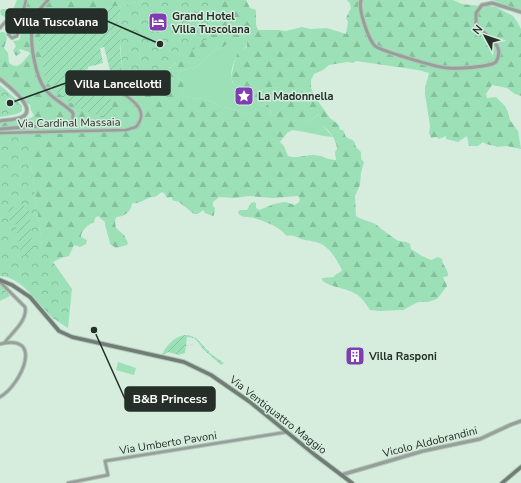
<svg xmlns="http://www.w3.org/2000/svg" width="521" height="483" font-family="'Nunito Sans',sans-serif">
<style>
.grass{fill:#9be0b7}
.forest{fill:url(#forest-firs);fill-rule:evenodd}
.park{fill:url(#park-crowns)}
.garden{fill:url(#garden-furrows)}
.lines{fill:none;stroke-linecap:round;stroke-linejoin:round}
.minor-casing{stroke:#b3c7ba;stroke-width:4.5}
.tertiary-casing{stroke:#b3c7ba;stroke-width:5}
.secondary-casing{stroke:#b3c7ba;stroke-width:5.5}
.minor{stroke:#969f99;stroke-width:2.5}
.tertiary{stroke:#969f99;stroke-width:3}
.secondary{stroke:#6f7d74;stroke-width:3.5}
.labels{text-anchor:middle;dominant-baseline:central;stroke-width:3;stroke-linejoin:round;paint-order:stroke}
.poi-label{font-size:11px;font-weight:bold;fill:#262e29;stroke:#d6edde;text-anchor:start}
.street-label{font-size:11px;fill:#262e29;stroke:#d6edde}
.leader{fill:none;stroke:#262e29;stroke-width:1.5}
.callout-dot{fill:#262e29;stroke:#d6edde;stroke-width:1.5}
.callout{fill:#262e29;stroke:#262e29;stroke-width:1.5}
.callout-label{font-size:12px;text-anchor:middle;font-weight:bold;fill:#fff}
</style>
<defs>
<pattern id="forest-firs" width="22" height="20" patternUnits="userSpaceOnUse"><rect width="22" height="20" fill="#9be0b7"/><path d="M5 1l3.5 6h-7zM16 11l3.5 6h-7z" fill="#85c09d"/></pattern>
<pattern id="park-crowns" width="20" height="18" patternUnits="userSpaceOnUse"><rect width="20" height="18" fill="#9be0b7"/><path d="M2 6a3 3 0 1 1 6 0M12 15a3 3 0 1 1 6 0" fill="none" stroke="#85c09d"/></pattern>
<pattern id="garden-furrows" width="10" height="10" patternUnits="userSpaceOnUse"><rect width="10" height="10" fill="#9be0b7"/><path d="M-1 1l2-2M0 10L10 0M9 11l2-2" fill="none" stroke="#85c09d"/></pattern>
</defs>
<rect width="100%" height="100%" fill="#d6edde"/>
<!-- grass -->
<g class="grass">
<path d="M243,36L248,38C247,40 248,42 247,44C247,48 240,50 238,54C233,61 228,77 234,85L237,86L242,82L241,88L244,91L247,103L256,109L255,114H245L237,110L219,106L213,102L205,99L191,98L186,97L181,90L184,81L178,79L177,76L182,70L195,68L215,50L222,48L234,38Z"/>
<path d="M272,87L277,88L275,92L278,96L288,91L290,97L293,99L274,116L270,113L271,108H269V106L267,104L262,106L260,104L259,93L261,90Z"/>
<path d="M318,114L322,119L324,127L333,137C319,136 305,131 291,130L313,119Z"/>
<path d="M118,362L136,368L134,375L116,370Z"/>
</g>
<!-- forest -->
<g class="forest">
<path d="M17,0H25L16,35L14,37L11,36L9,33L15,23V19L9,16L6,18L1,15L0,11L2,9H13Z"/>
<path d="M28,0H144L121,6H111L75,18L62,11L61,62L103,93L108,90L116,80L115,74C127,75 125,79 128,90L130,91L133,89L135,93L176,63L184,0H246L250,8L256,10V25L258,30H278L286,31L302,27L311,29L327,28L346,34L348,22L346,18L351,8L350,4L347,0H453L462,4L471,5L496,7L513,16L518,23L521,29V96L515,94L507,88L492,85L486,94L487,98L496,97L505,106L508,112L510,120L518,131L521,149L507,146L497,147C492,144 488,146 483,142L478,146H469L467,136L458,142L446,139V136L439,139L436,137L431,138L429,133L430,126L425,94V88L429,73L418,70L356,61L353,63L347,62L329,65L323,70L314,74L311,80V88L315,97L330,118L339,125L340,130H343L346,137L354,141L356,147L361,152V159L364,162L361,173L360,185L355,196L356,216C363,221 372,221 378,226C381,229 396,240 399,241C403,242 406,241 410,244L411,249L422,256L431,260L438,257L442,259C442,265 449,270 448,276L443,277L447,286L437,299L428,302H418L403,310L380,311L370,310C366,304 361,296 354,293C346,288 326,286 322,280V278L334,277C335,273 340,274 342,270C335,257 328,243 311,241C309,240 307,241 305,240C298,239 295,234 287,236C285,235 284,233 283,232C275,225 264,221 254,218C248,216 240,219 238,212L240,210H247L251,203L254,202L256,203V208L259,210L274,204L285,202L295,205L299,202L300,199L298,196L273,198L249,196L235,198L219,197L213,202V206L215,208L214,215L213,216L205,213L203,210L198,214H194L179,202L172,200V197L167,198L164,193L162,192L155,197C146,196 141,205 132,203C132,211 124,217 116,217L115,222L116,228L124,235L128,243L127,245L116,248L110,244C109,236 105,229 105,222L98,216L95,218L94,222C89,224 81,230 81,237L87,240L86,244L80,247L74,245L69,256L61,258L53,262L42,247L31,164V131H6L0,127V122C8,123 27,121 34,116L31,110L30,105L0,78V33L1,32H4L7,38L4,48L8,53L9,63C20,71 23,60 30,54L29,52L20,49L19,50L21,53L16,56L13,51L16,46L13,41L19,40L20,38L24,13ZM243,36L247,38V47L238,52L234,63L231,78L234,85L237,86L241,83V88C248,97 243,102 256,109L254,114H245L237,110L219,106L213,102L205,99L191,98L186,97L181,90L185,84L184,81L178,79L177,76L182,70L195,68L215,50L222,48L235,38ZM272,87L277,88L275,92L278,96L283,95L288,91L290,97L293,99L274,116L270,113L271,108H269V106L267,104L262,106L260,104L259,93L261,90ZM318,114L322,119L321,125C328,128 337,140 337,149L335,152L336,160C328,160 321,155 313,155C306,155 295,159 288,156L284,146L280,142L287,133L313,119Z"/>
<path d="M493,0H521V10L505,7L504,5Z"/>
</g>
<!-- park -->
<g class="park">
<path d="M144,0H208L211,36L135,94L129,75L123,74L118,23L121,6Z"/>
<path d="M0,85L17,100L22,106V111L17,114L0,117Z"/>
<path d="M31,132V164L42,246L72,289L68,328C63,325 59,322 54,319C39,306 23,277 0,276V134Z"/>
<path d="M0,284L10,296L0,301Z"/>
</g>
<!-- garden -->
<g class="garden">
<path d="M111,6H121L118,23L121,27L120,49L123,74H111L104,47L100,48L103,63L88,67V69L85,70L87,79L96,77L101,83L107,86L117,123L103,116L86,111L69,102L51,87L45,79L39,39L57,7L76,17Z"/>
<path d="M24,206L29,210L33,254L21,256L15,220H9L8,207Z"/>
<path d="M188,335L196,338L211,354L224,363L221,365L203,349L198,342L194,338L187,337L186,345L190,346L193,343V344L190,346H186L185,353L179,355L168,352L164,355H162C166,345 177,334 188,335Z"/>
</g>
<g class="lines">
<!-- minor casing -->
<g class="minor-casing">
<g id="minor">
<path d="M0,28L8,19L12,18L14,22L8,30V34L12,38L17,36L26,0"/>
<path d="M0,133L126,130L136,127C153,107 124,97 112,84L113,81H116L127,90H130L131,88L125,74"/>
<path d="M0,282L25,307C28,320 12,333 5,342"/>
<path d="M0,344C45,333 21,385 0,397"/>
<path d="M68,483L108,475L105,461L287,432"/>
</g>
</g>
<!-- tertiary casing -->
<g class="tertiary-casing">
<g id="tertiary">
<path d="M361,0C358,9 368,39 375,46C382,51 438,68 448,68C457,69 490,67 496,62C507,43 483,37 476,23V13L482,5L492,3L521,12"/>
<path d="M0,79C7,85 39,109 22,117C16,120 7,120 0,121"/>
<path d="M0,129L67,124L73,120V113C65,104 52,99 45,89C35,76 30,43 32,27C34,17 41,7 48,0"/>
<path d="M341,475L423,451L480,439L510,425L521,421"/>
</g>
</g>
<!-- secondary casing -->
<g class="secondary-casing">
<g id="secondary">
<path d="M0,280L12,285L30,297L59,331L72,337L184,362L211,375L250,402L315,455L352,483"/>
<path d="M502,483L521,467"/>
</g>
</g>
<!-- minor -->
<use href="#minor" class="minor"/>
<!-- tertiary -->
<use href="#tertiary" class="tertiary"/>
<!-- secondary -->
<use href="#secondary" class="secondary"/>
</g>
<!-- icons -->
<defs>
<g id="hotel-square" transform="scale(1)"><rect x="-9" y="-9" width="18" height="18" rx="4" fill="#803db1" stroke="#d6edde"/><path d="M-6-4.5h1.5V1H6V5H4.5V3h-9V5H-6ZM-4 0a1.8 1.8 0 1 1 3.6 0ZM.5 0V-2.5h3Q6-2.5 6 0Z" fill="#fff"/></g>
<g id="sight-square" transform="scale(1)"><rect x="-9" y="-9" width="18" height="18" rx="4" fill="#803db1" stroke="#d6edde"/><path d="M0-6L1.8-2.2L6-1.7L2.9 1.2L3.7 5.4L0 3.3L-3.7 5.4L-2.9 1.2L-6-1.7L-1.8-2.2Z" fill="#fff"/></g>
<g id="building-square" transform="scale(1)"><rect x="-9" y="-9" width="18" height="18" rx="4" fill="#803db1" stroke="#d6edde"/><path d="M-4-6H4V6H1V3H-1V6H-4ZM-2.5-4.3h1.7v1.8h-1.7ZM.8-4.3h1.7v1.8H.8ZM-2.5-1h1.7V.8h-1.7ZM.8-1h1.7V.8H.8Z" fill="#fff"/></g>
</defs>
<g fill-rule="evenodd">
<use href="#hotel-square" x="158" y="22"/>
<use href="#sight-square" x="244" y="96"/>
<use href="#building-square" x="355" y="356"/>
</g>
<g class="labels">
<!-- poi labels -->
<g class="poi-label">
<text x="172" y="16">Grand Hotel<tspan x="172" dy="13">Villa Tuscolana</tspan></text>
<text x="258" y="96">La Madonnella</text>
<text x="369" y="356">Villa Rasponi</text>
</g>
<!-- street labels -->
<g class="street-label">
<text transform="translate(69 123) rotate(-1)">Via Cardinal Massaia</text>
<text transform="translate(278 415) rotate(38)">Via Ventiquattro Maggio</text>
<text transform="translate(430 442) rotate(-14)">Vicolo Aldobrandini</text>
<text transform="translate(168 443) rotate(-9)">Via Umberto Pavoni</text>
</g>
</g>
<!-- callouts -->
<path class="leader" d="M160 44L107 21M10 103L66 83M94 330L125 399"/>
<g class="callout-dot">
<circle cx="160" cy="44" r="4"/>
<circle cx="10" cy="103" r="4"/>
<circle cx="94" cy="330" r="4"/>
</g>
<g class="callout">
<rect x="6" y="9" width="101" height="24" rx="4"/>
<rect x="66" y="71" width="104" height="24" rx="4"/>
<rect x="125" y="387" width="90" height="24" rx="4"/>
</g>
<g class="callout-label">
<text x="56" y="26">Villa Tuscolana</text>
<text x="118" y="88">Villa Lancellotti</text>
<text x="170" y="403">B&amp;B Princess</text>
</g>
<!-- north arrow -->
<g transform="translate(485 36) rotate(310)" stroke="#d6edde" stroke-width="3" paint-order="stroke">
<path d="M0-3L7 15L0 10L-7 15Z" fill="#262e29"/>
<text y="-6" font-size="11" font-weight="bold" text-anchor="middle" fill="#262e29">N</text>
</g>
</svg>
